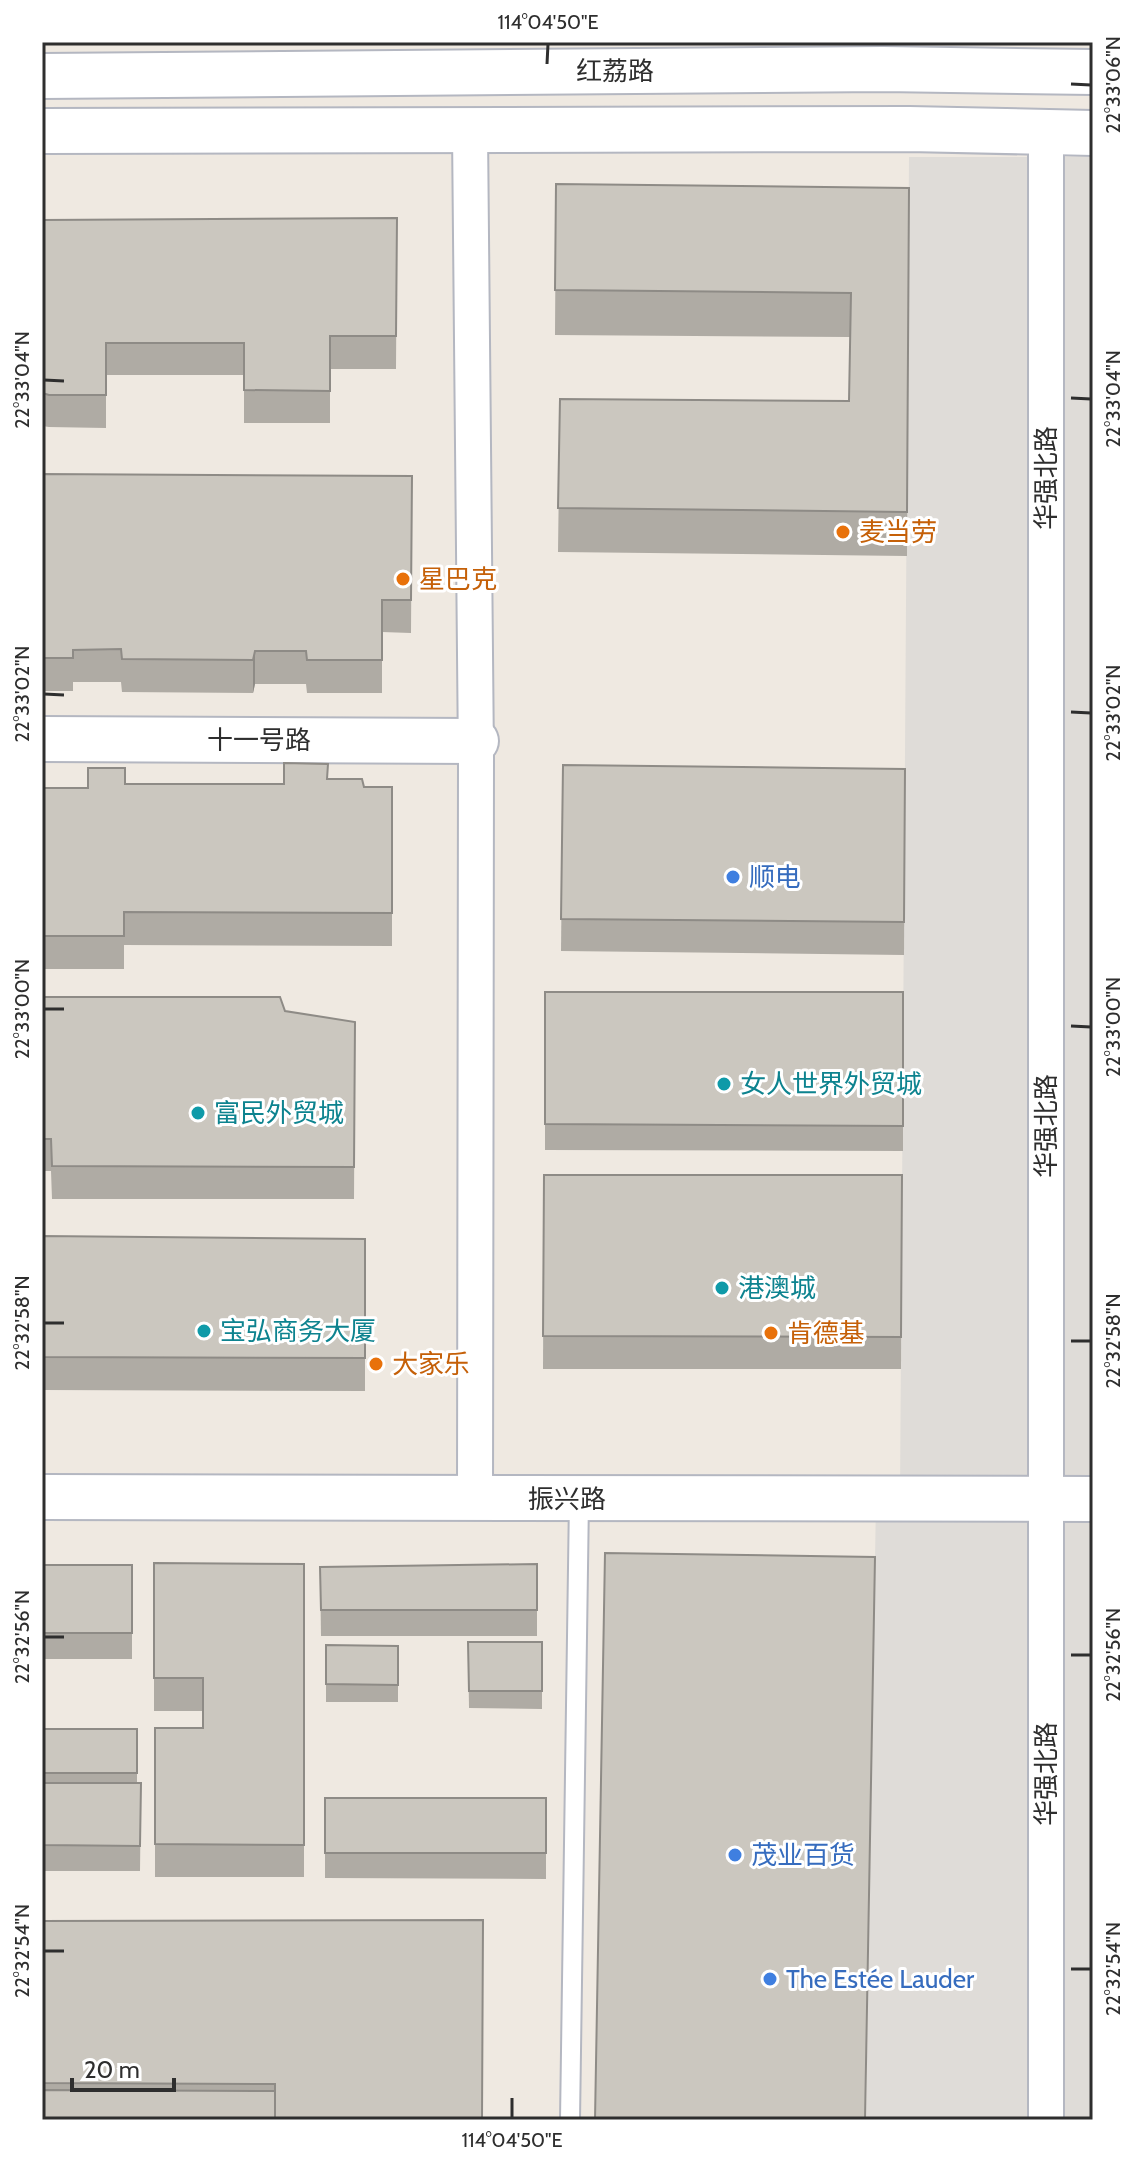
<svg xmlns="http://www.w3.org/2000/svg" width="1135" height="2162" font-family="Cabin,'Noto Sans SC',sans-serif">
<style>
.plaza{fill:#dfdcd8}
.lines{fill:none;stroke-linecap:round;stroke-linejoin:round}
.lane-casing{stroke:#b4b7c1;stroke-width:22}
.street-casing{stroke:#b4b7c1;stroke-width:38}
.secondary-casing{stroke:#b4b7c1;stroke-width:48}
.lane{stroke:#fff;stroke-width:18}
.street{stroke:#fff;stroke-width:34}
.secondary{stroke:#fff;stroke-width:44}
.wall{fill:#afaba4}
.shaded-wall{fill:#8e8b86}
.building{fill:#cbc7bf;stroke:#8e8b86;stroke-width:2}
.ticks{fill:none;stroke:#2e2e2e;stroke-width:3}
.food-dot{fill:#e8710a;stroke:#fff;stroke-width:3}
.shop-dot{fill:#3f7fe0;stroke:#fff;stroke-width:3}
.culture-dot{fill:#0f9aa8;stroke:#fff;stroke-width:3}
.labels{text-anchor:middle;dominant-baseline:central;stroke-width:6;stroke-linejoin:round;paint-order:stroke}
.street-label{font-size:26px;fill:#2e2e2e;stroke:#fff}
.food-label{font-size:26px;fill:#c56008;stroke:#fff;text-anchor:start}
.shop-label{font-size:26px;fill:#366cbe;stroke:#fff;text-anchor:start}
.culture-label{font-size:26px;fill:#0d838f;stroke:#fff;text-anchor:start}
.neatline{fill:none;stroke:#2e2e2e;stroke-width:3}
.ticks-label{font-size:20px;text-anchor:middle;fill:#2e2e2e}
</style>
<rect width="100%" height="100%" fill="#efe9e1"/>
<!-- plaza -->
<path class="plaza" d="M909,157H1093V2120H866L876,1499L900,1497Z"/>
<g class="lines">
<!-- lane casing -->
<g class="lane-casing">
<path id="lane" d="M570,2120L579,1499"/>
</g>
<!-- street casing -->
<g class="street-casing">
<g id="street">
<path d="M470,131L476,758L475,1499"/>
<path d="M1046,2120V133"/>
</g>
</g>
<!-- secondary casing -->
<g class="secondary-casing">
<g id="secondary">
<path d="M42,76L883,69L1093,72"/>
<path d="M42,131L909,129L1093,133"/>
<path d="M42,739L476,741"/>
<path d="M42,1497L1093,1499"/>
</g>
</g>
<!-- lane -->
<use href="#lane" class="lane"/>
<!-- street -->
<use href="#street" class="street"/>
<!-- secondary -->
<use href="#secondary" class="secondary"/>
</g>
<!-- wall -->
<g class="wall">
<path d="M556,184L909,188L907,556L558,552L560,399L849,401L850,337L555,335Z"/>
<path d="M397,218L396,369H330V423H244V375H106V428L49,427L42,426V220Z"/>
<path d="M42,474L412,476L411,633L382,632V693H307L306,684H255L253,693L122,692L121,682H73V691H42Z"/>
<path d="M563,765L905,769L904,955L561,951Z"/>
<path d="M328,779L364,787H392V946L124,945V969H42V788H88L125,784H284Z"/>
<path d="M545,992H903V1151L545,1150Z"/>
<path d="M42,997L285,1011L355,1022L354,1199H52L51,1171H42Z"/>
<path d="M544,1175H902L901,1369H543Z"/>
<path d="M42,1236L365,1239V1391L42,1390Z"/>
<path d="M154,1563L304,1564V1877H155V1728H203V1711H154Z"/>
<path d="M537,1564V1636H321L320,1567Z"/>
<rect x="42" y="1565" width="90" height="94"/>
<path d="M468,1642H542V1709L469,1708Z"/>
<path d="M326,1645L398,1646V1702H326Z"/>
<path d="M42,1729H137V1783H141L140,1871H42Z"/>
<path d="M325,1798H546V1879L325,1878Z"/>
<path d="M42,1921L482,2120H42Z"/>
</g>
<!-- shaded-wall -->
<path class="shaded-wall" d="M255,651V684L253,693V660Z"/>
<!-- building -->
<g class="building">
<path d="M556,184L909,188L907,512L558,508L560,399L849,401L851,293L555,290Z"/>
<path d="M397,218L396,336H330V391L244,390V343H106V395H49L42,393V220Z"/>
<path d="M42,474L412,476L411,600H382V660H307L306,651H255L253,660L122,659L121,649L73,650V658H42Z"/>
<path d="M284,763L328,764L327,779H362L364,787H392V913L124,912V936H42V788H88V768H125V784H284Z"/>
<path d="M563,765L905,769L904,922L561,919Z"/>
<path d="M545,992H903V1126L545,1124Z"/>
<path d="M42,997H280L285,1011L355,1022L354,1167L52,1166L51,1139H42Z"/>
<path d="M544,1175H902L901,1337L543,1336Z"/>
<path d="M42,1236L365,1239V1358L42,1357Z"/>
<path d="M605,1553L875,1557L865,2120H595Z"/>
<path d="M154,1563L304,1564V1845L155,1844V1728H203V1678H154Z"/>
<path d="M537,1564V1610H321L320,1567Z"/>
<rect x="42" y="1565" width="90" height="68"/>
<path d="M468,1642H542V1691H469Z"/>
<path d="M326,1645L398,1646V1685L326,1684Z"/>
<rect x="42" y="1729" width="95" height="44"/>
<path d="M42,1783H141L140,1846L42,1845Z"/>
<rect x="325" y="1798" width="221" height="55"/>
<path d="M483,1920L482,2120H275V2084L42,2083V1921Z"/>
<path d="M42,2090L275,2091V2120H42Z"/>
</g>
<!-- ticks -->
<path class="ticks" d="M547,64L548,44M1071,84L1091,85M44,380L64,381M1071,398L1091,399M44,694L64,695M1071,712L1091,713M44,1009H64M1071,1026L1091,1027M44,1323H64M1071,1341H1091M44,1637H64M1071,1655H1091M44,1951H64M1071,1969H1091M512,2118V2098"/>
<!-- markers -->
<g class="food-dot">
<circle cx="843" cy="532" r="8"/>
<circle cx="403" cy="579" r="8"/>
<circle cx="771" cy="1333" r="8"/>
<circle cx="376" cy="1364" r="8"/>
</g>
<g class="shop-dot">
<circle cx="733" cy="877" r="8"/>
<circle cx="735" cy="1855" r="8"/>
<circle cx="770" cy="1979" r="8"/>
</g>
<g class="culture-dot">
<circle cx="724" cy="1084" r="8"/>
<circle cx="198" cy="1113" r="8"/>
<circle cx="722" cy="1288" r="8"/>
<circle cx="204" cy="1331" r="8"/>
</g>
<g class="labels">
<!-- street labels -->
<g class="street-label">
<text x="615" y="71">红荔路</text>
<text transform="translate(1046 478) rotate(-90)">华强北路</text>
<text x="259" y="740">十一号路</text>
<text transform="translate(1046 1126) rotate(-90)">华强北路</text>
<text x="567" y="1499">振兴路</text>
<text transform="translate(1046 1774) rotate(-90)">华强北路</text>
</g>
<!-- food labels -->
<g class="food-label">
<text x="859" y="532">麦当劳</text>
<text x="419" y="579">星巴克</text>
<text x="787" y="1333">肯德基</text>
<text x="392" y="1364">大家乐</text>
</g>
<!-- shop labels -->
<g class="shop-label">
<text x="749" y="877">顺电</text>
<text x="751" y="1855">茂业百货</text>
<text x="786" y="1979">The Estée Lauder</text>
</g>
<!-- culture labels -->
<g class="culture-label">
<text x="740" y="1084">女人世界外贸城</text>
<text x="214" y="1113">富民外贸城</text>
<text x="738" y="1288">港澳城</text>
<text x="220" y="1331">宝弘商务大厦</text>
</g>
</g>
<!-- border -->
<rect width="1135" height="2162" fill="none" stroke="#ffffff" stroke-width="88"/>
<!-- scale -->
<path d="M72 2078v12h102v-12" fill="none" stroke="#2e2e2e" stroke-width="4"/>
<text x="84" y="2078" font-size="24" fill="#2e2e2e" stroke="#ffffff" stroke-width="6" paint-order="stroke">20 m</text>
<rect x="44" y="44" width="1047" height="2074" class="neatline"/>
<g class="ticks-label">
<text x="548" y="29">114°04'50"E</text>
<text transform="translate(1113 85) rotate(-90)" y="7">22°33'06"N</text>
<text transform="translate(22 380) rotate(-90)" y="7">22°33'04"N</text>
<text transform="translate(1113 399) rotate(-90)" y="7">22°33'04"N</text>
<text transform="translate(22 694) rotate(-90)" y="7">22°33'02"N</text>
<text transform="translate(1113 713) rotate(-90)" y="7">22°33'02"N</text>
<text transform="translate(22 1009) rotate(-90)" y="7">22°33'00"N</text>
<text transform="translate(1113 1027) rotate(-90)" y="7">22°33'00"N</text>
<text transform="translate(22 1323) rotate(-90)" y="7">22°32'58"N</text>
<text transform="translate(1113 1341) rotate(-90)" y="7">22°32'58"N</text>
<text transform="translate(22 1637) rotate(-90)" y="7">22°32'56"N</text>
<text transform="translate(1113 1655) rotate(-90)" y="7">22°32'56"N</text>
<text transform="translate(22 1951) rotate(-90)" y="7">22°32'54"N</text>
<text transform="translate(1113 1969) rotate(-90)" y="7">22°32'54"N</text>
<text x="512" y="2147">114°04'50"E</text>
</g>
</svg>
